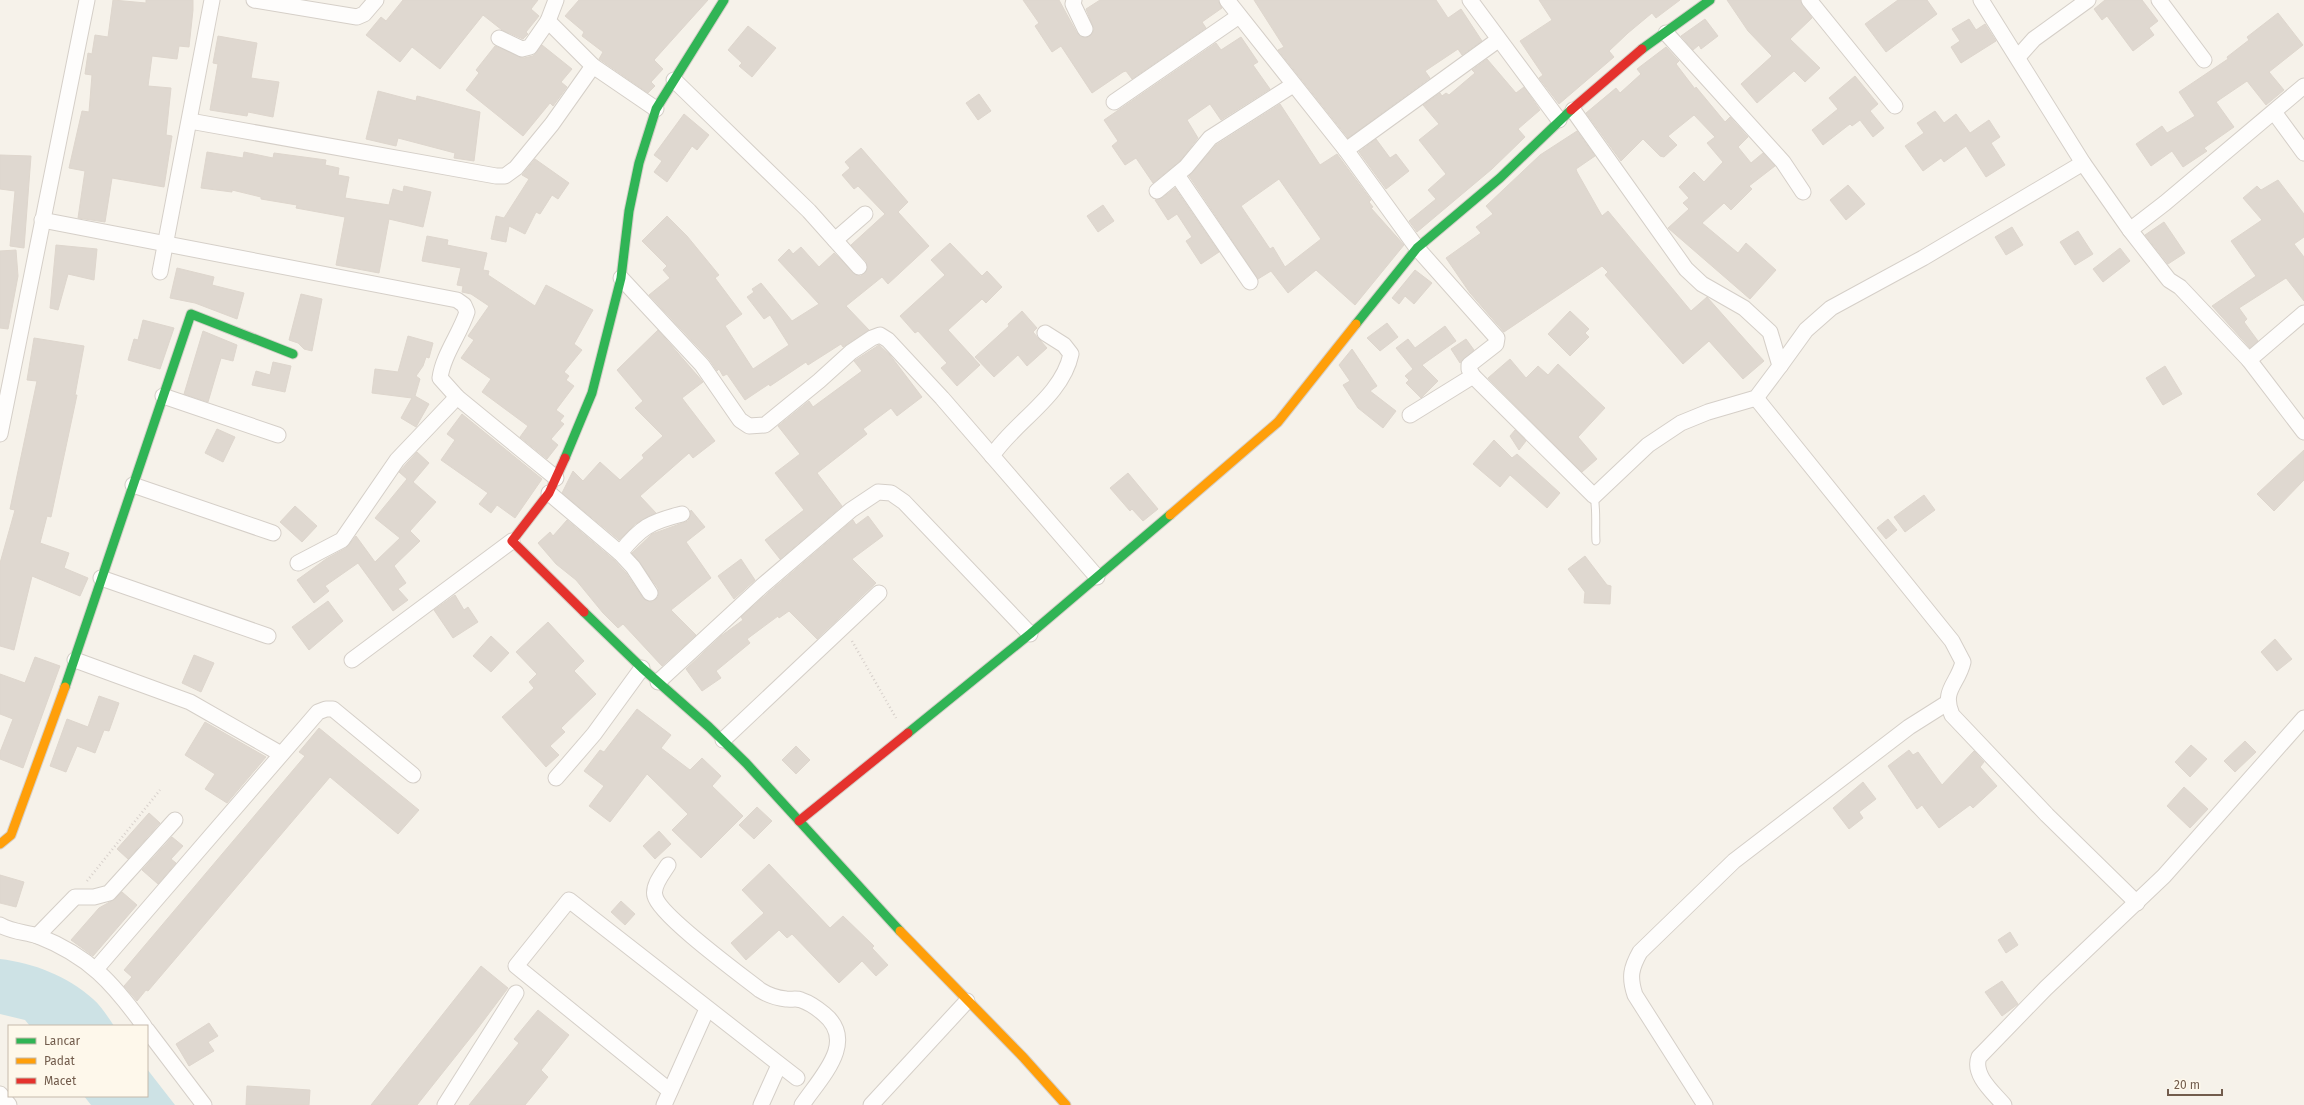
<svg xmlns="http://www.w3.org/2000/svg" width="2304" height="1105" font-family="'Fira Sans',sans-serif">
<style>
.water{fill:#cde2e5}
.building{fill:#dfd8d0;stroke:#ded6cd;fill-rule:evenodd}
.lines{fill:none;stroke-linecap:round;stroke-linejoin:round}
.lane-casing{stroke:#d5cfc8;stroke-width:9}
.street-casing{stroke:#d5cfc8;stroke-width:17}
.fast-casing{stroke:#d5cfc8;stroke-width:11}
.slow-casing{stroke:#d5cfc8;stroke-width:11}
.jam-casing{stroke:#d5cfc8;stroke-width:11}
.path{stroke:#d7d0cb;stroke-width:2.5;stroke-dasharray:1 3;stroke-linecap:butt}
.lane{stroke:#fefdfc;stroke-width:7}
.street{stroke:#fefdfc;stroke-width:15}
.fast{stroke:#30b455;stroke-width:9}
.slow{stroke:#ff9f0a;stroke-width:9}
.jam{stroke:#e5322d;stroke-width:9}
</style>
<rect width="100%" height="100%" fill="#f6f2ea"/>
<!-- water -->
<g class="water">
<path d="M0,959C34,963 67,976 93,999C101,1006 108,1017 114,1026H30L25,1020L0,1014Z"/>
<path d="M147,1069L175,1105H91L84,1096H147Z"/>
</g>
<!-- building -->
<g class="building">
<path d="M113,0L146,3V0H193V10L189,47L179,46L177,59L152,56L148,86L171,88L166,135L172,136L164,187L112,178L105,222L78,218L85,171L69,168L82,111L89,112L92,75L85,74L88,53L92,54L95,35L108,37Z"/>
<path d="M403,0H538L531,9L539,16L526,32L528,34L523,39L502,30L483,15L440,69L412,47L400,62L366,35L381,17L386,21Z"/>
<path d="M579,0H708L654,60L663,69L651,82L655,86L648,93L599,59L603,52L582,36L584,32L565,16Z"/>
<path d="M1023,0H1059L1077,33L1085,38L1092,34L1094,29L1086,9L1100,0H1218L1222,8L1202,22L1206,28L1132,79L1126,71L1123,72L1092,93L1061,46L1052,52L1035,26L1039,23Z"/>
<path d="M1254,0H1436L1448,18L1461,9L1482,41L1462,55L1458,49L1425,71L1430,78L1348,138L1278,50L1284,47Z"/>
<path d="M1539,0H1680L1656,18L1652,13L1628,33L1609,51L1614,57L1559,104L1539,78L1543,75L1520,41L1552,20Z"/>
<path d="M1727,0H1800L1812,18L1790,39L1820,68L1805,82L1794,71L1757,103L1741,84L1772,56L1748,31Z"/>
<path d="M1898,0H1927L1937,14L1886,52L1865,24Z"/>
<path d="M2105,0H2142L2158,21L2149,28L2154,35L2133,51L2107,16L2102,20L2094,9Z"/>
<path d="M2278,13L2303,45L2269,72L2284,90L2266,105L2247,81L2216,102L2234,127L2204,148L2207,151L2183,167L2172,151L2151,166L2136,144L2162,126L2167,133L2195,116L2179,92L2228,59L2227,57L2249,40L2247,37Z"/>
<path d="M1705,19L1718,36L1701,49L1699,45L1693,50L1681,36Z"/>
<path d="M1969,19L1976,30L1985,24L1996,41L1961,63L1951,47L1960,41L1952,29Z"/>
<path d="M748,26L776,48L752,77L739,66L742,63L728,50Z"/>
<path d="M218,36L257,43L251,78L279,82L273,117L248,112L247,116L210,110L218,64L213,63Z"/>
<path d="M1241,37L1258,62L1253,65L1270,89L1221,120L1210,104L1187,120L1198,138L1180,161L1153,183L1136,158L1125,165L1112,146L1118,141L1104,120L1216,43L1221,50Z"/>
<path d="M542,45L572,69L561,82L567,87L553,106L550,103L523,136L466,90L479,73L476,70L495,46L524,58L533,56Z"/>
<path d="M1666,47L1679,61L1676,64L1695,89L1696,87L1725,122L1730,117L1748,137L1738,147L1751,163L1763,153L1775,166L1749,186L1752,189L1731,210L1724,203L1702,223L1738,253L1746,243L1776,270L1750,299L1668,228L1689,209L1683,203L1689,198L1679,187L1694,172L1704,182L1723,162L1707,143L1715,137L1694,115L1668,136L1677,145L1664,157L1660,156L1643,139L1621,161L1586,113L1616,88L1620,93L1641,74L1637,69Z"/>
<path d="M1487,59L1516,93L1524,87L1540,110L1518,129L1525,137L1492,169L1417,232L1409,221L1436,199L1428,190L1446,174L1419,140L1439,124L1423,105L1440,93L1442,96L1446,93L1449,95L1475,73L1472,70Z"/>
<path d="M1855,76L1878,104L1870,111L1884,128L1873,137L1860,120L1852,126L1850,124L1823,145L1812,130L1838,109L1829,98Z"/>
<path d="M378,91L416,101L417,96L480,112L474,161L454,158L455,153L398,138L396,146L366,139Z"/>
<path d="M979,94L991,111L978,120L966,103Z"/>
<path d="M1280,104L1320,165L1337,154L1371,200L1369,202L1373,207L1371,208L1404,245L1355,305L1316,270L1288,293L1271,271L1258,279L1189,176L1216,145ZM1279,179L1321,239L1285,267L1273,247L1270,249L1241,206Z"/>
<path d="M1935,111L1944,123L1956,114L1970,133L1989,120L2000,137L1991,143L2005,165L1986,177L1966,146L1944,162L1941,158L1923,171L1905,146L1924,133L1917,123Z"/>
<path d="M684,114L709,135L697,150L692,146L667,182L654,172L662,161L654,155Z"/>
<path d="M1577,131L1595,156L1576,169L1577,172L1602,216L1608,211L1691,311L1707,297L1764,361L1743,379L1709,341L1683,364L1605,275L1608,272L1602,266L1504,332L1470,293L1446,258L1481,233L1476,227L1493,214L1486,206L1540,155Z"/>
<path d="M1376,139L1390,158L1396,154L1409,171L1386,189L1359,152Z"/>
<path d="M861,148L908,202L898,212L929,246L888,284L882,277L846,306L869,330L843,347L841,344L808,365L806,362L770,386L769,384L745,400L727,374L723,376L719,369L717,371L709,359L649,295L670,278L663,270L667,266L642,241L667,216L687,236L719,275L715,278L742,314L725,326L753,369L789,345L770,315L764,319L747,297L754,292L752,289L761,283L792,321L819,304L778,260L789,249L793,254L801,247L819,267L834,253L856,275L861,276L867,270L866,261L851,245L885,214L858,186L854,189L842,175L850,168L845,162Z"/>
<path d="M207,152L243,158L244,152L273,158L274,153L326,160L325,165L339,168L338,175L349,177L345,198L389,205L393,189L403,192L404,186L431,192L423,227L389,219L379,273L336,265L345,217L296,208L297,205L261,199V197L232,190V192L201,188Z"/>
<path d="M0,155L31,156L24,248L10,246L15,191L0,189Z"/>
<path d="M535,159L569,183L558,199L552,195L540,214L536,212L525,234L509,226L506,242L491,239L496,216L504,218L529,179L522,175Z"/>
<path d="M2278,180L2304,214V237L2294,244L2304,257V301L2286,278L2239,308L2247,319L2244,322L2258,341L2250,348L2212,306L2256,276L2231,241L2262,220L2243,198L2257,186L2261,190Z"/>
<path d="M1848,185L1865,204L1846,220L1830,200Z"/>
<path d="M1175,188L1219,252L1201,264L1186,241L1192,237L1177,214L1168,220L1155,200L1162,198Z"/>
<path d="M1103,205L1114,221L1098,232L1087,216Z"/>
<path d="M2164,222L2185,253L2168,264L2145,235Z"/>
<path d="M2012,227L2023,245L2006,255L1995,237Z"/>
<path d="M2078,231L2093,254L2075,265L2060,242Z"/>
<path d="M427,236L448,240L447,245L487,253L483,270L489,271L488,275L535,306L546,285L593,310L574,344L582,350L564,372L569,376L566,380L574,386L556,410L564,416L560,421L564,424L551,439L558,445L547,459L520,437L528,426L482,392L491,379L461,358L474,340L468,336L489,306L471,294L462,292L463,286L457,285L461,268L422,261Z"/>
<path d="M950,243L982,276L987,271L1002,287L986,303L982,299L948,330L980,365L957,386L941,368L947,363L918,331L915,333L900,316L945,275L931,260Z"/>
<path d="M56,245L97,249L94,280L68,274L58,310L50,308Z"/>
<path d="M2120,248L2130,261L2103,282L2093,269Z"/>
<path d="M16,250L18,276L8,329L0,328V251Z"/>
<path d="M177,268L214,277L212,285L244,293L237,319L195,303L170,298Z"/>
<path d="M1415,270L1432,283L1414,304L1405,296L1399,304L1392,298Z"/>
<path d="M301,294L322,299L312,351L304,349L298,343L289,340Z"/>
<path d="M1022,311L1037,328L1033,332L1047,348L1027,366L1018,355L994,377L975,357L1009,326L1008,324Z"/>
<path d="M1570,311L1589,329L1585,333L1589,337L1570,356L1548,334Z"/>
<path d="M143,320L174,328L160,369L128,360L134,339L138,340Z"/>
<path d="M1387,323L1398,337L1380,351L1367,338Z"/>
<path d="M1445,326L1456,341L1422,365L1438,381L1421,398L1406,383L1409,380L1405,376L1413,369L1396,348L1408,339L1415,348Z"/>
<path d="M658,330L703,382L682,398L715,441L693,458L689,453L640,496L656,513L635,524L619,540L562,493L573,471L583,481L600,462L620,480L644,458L642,455L663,436L635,408L643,401L617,370Z"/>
<path d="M203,331L237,345L233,361L221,358L208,402L184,394Z"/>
<path d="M408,336L433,343L429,358L426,357L423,366L416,376L420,379L415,396L429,404L416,427L401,418L412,398L372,393L375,369L398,372Z"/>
<path d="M34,338L84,346L75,395H77L51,517L47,516L40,543L69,553L64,568L88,578L80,596L32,576L14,650L0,646V563L15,510L10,509L37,381L27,380Z"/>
<path d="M1466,339L1474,350L1460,363L1451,349Z"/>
<path d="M879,345L890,355L922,397L897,416L891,408L863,429L867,434L817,473L842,506L780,559L765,540L804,510L775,473L800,454L778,426L809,401L813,407L862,371L854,361Z"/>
<path d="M1352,349L1377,386L1370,391L1396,411L1383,428L1358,408L1343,385L1350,381L1339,365Z"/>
<path d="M1510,359L1526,378L1538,366L1548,375L1558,364L1605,408L1578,437L1597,459L1582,472L1488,378Z"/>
<path d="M273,362L291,366L285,392L252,385L256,371L270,375Z"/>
<path d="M2165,366L2182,394L2163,405L2146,378Z"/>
<path d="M462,414L542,479L515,518L497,505L491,513L479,504L488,493L441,460L455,440L447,434Z"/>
<path d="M217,429L235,437L223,462L205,453Z"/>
<path d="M1515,430L1526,441L1519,450L1510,436Z"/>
<path d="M1494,440L1512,458L1517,454L1560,493L1547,508L1510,475L1500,487L1473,464Z"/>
<path d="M2304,450V480L2274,511L2257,494Z"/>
<path d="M417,452L429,463L413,482L436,502L410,531L420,541L394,566L406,583L398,589L408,600L393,611L358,563L325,586L329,591L314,603L297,580L326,559L346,548L356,536L375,562L400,538L375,518L407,479L399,472Z"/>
<path d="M1128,473L1158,509L1143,521L1132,509L1130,511L1110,488Z"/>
<path d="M1924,495L1935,510L1905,532L1894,517Z"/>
<path d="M295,506L317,526L302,542L280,522Z"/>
<path d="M691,510L705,527L686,542L711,578L671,610L696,635L662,666L623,624L618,628L603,613L576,580L556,564L538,543L550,532L553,536L567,520L614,560L626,573L643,598L651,602L658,597V588L632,553L652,534L688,521Z"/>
<path d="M868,516L883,536L852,559L876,583L817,639L789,611L779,618L778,616L747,639L750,643L716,671L721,678L702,691L686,669L721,636L743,620L741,617L768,593L853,520L856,525Z"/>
<path d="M1888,519L1897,530L1886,539L1877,528Z"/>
<path d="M1585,556L1607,585L1611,586L1610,604L1584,603L1585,592L1568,569Z"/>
<path d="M741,559L755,580L734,599L718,576Z"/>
<path d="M455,595L464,610L468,607L478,622L453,638L434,610Z"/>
<path d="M328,601L343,621L309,650L292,627Z"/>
<path d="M548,622L584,661L574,671L596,694L561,728L565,732L550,746L559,755L546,767L502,717L534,688L529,682L537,674L516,652Z"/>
<path d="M491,636L509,653L491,672L473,656Z"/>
<path d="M2275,639L2292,659L2277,671L2261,652Z"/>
<path d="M194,655L214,663L201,692L182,683Z"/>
<path d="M35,657L60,666L23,768L0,759V752L13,719L0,714V674L25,683Z"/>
<path d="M99,696L119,703L109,731L104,730L95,753L77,746L66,772L50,766L67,719L88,727Z"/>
<path d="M637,709L671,735L661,748L690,770L702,758L721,776L712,786L743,816L701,858L672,830L688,814L647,774L610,822L589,806L604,786L584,771L600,750L604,752Z"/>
<path d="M205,722L266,757L227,803L205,789L215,774L185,755Z"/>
<path d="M319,728L419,810L398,834L330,777L148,991L146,990L137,1001L124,986L132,977L124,970L305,756L299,752Z"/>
<path d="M2245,741L2256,752L2235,772L2224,761Z"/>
<path d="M2191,745L2207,759L2190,777L2175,762Z"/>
<path d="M796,746L810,760L796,774L782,760Z"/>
<path d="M1909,750L1913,755L1918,752L1942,785L1974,751L1984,762L1980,767L1997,786L1973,808L1970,805L1939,828L1922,805L1917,809L1888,766Z"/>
<path d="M1863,782L1876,799L1859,812L1863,818L1849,829L1833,808Z"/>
<path d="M2184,787L2208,809L2190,828L2167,806Z"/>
<path d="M757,807L772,821L754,839L739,825Z"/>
<path d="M149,813L160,823L128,859L117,849Z"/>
<path d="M659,831L671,844L655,859L643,846Z"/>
<path d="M172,837L183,846L171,859L176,863L158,884L142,870Z"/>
<path d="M769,864L830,928L843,916L874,946L872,948L888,965L876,976L862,961L839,983L792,934L787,938L779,930L746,960L731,943L764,913L742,890Z"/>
<path d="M0,875L24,882L16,907L0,903Z"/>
<path d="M122,892L137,905L93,956L71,940L99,908L115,899Z"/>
<path d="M621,901L635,914L625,925L611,912Z"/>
<path d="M2010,932L2018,945L2006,953L1998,940Z"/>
<path d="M481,966L508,988L475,1032L417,1105H371Z"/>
<path d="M2002,981L2018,1004L2002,1016L1985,992Z"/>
<path d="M538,1010L569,1035L541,1070L548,1077L525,1105H469L519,1043L514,1039Z"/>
<path d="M209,1023L218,1036L208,1042L214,1051L189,1066L176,1044Z"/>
<path d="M247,1086L310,1090L309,1105H246Z"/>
</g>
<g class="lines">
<!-- lane casing -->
<g class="lane-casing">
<path id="lane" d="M1594,496C1597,511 1595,526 1596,541"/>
</g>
<!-- street casing -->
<g class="street-casing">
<g id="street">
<path d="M254,0L357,17L364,14L376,0"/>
<path d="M556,0L548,21L593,66L656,109"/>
<path d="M1074,0L1073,4L1085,29"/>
<path d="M1227,0L1346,150L1417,248L1497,338L1496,344L1469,365V369L1473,376L1594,496L1648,445L1681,423L1708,412L1756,398L1780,366L1770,332L1744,308L1702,284L1686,269L1573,110"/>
<path d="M1470,0L1559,120"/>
<path d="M1809,0L1895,106"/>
<path d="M1981,0L2083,163L2130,230L2165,203L2304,86"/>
<path d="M2159,0L2204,60"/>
<path d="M1666,33L1783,162L1803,192"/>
<path d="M499,38L522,49L530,47L548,21"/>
<path d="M2018,57L2034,39L2088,0"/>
<path d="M674,80L809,211L859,267"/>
<path d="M1114,102L1239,16"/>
<path d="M2274,112L2304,153"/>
<path d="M190,121L496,176H505L516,168L552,124L593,66"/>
<path d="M1346,150L1498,40"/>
<path d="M1177,175L1250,282"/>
<path d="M1157,191L1186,167L1210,138L1293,85"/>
<path d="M42,220L457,300L464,305L467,312C460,334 443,355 440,378L457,397L556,478"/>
<path d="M2130,230L2169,280L2180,287L2249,360L2304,313"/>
<path d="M835,240L865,214"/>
<path d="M160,272L212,0"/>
<path d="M621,278L702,365L740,420L749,426L765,425L819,381L851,352L872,338L880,335L888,340L942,398L1097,577"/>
<path d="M2249,360L2304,432"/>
<path d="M1780,366L1806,330L1831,308L1923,258L2083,163"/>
<path d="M163,396L278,435"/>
<path d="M1756,398L1952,641L1963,662C1958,684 1941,690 1952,715L2047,815L2137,903"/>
<path d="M1410,415L1473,376"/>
<path d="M0,434L87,0"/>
<path d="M992,456C1014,422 1062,397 1071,354L1064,345L1045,333"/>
<path d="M133,485L273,533"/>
<path d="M549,493L620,553L633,567L650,593"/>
<path d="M620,553C641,527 650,522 682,514"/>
<path d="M298,563L342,540L397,460L457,397"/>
<path d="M101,578L268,636"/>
<path d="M75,660L190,702L281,754"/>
<path d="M352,660L512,541"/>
<path d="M658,682L762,586L851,510L878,492L891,493L904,502L1030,634"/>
<path d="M723,740L879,593"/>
<path d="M556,778L594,734L642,668"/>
<path d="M668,865C663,873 652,886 655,896C659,915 741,975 760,990C768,995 776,998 786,999C791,1000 796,998 801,1000C810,1003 817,1008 824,1014C858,1042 820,1078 802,1105"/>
<path d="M0,925C12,932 25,932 38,936C89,956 113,983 144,1026"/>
<path d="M37,936L75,897H94L109,893L175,820"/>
<path d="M96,969L318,712L326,709H333L413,775"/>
<path d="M147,1030L204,1105"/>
<path d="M670,1091L516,966L569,900L797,1078"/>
<path d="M0,1094L9,1105"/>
<path d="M445,1105L516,993"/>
<path d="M664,1105L707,1009"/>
<path d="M761,1105L779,1065"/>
<path d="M871,1105L967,1001"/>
<path d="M1705,1105L1635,995C1629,977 1631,968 1640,952L1734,861L1909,727L1947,703"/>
<path d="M2004,1105C1994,1093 1972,1075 1979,1057L2046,988L2164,876L2304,718"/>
</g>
</g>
<!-- fast casing -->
<g class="fast-casing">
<g id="fast">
<path d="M1642,49L1710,0"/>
<path d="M1356,324L1417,248L1500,178L1571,110"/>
<path d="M565,458L592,393L621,278L629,211L639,163L656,109L724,0"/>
<path d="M584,612L642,668L709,727L746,763L900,931"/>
<path d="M65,687L191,314L293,354"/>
<path d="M908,733L1030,634L1170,515"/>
</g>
</g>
<!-- slow casing -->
<g class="slow-casing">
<g id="slow">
<path d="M1170,515L1278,422L1356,324"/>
<path d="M0,844L11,835L65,687"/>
<path d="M900,931L1023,1057L1066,1105"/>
</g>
</g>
<!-- jam casing -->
<g class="jam-casing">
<g id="jam">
<path d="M1571,110L1642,49"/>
<path d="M565,458L549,493L512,541L584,612"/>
<path d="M799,821L908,733"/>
</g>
</g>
<!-- path -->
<g class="path">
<path d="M852,641L896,718"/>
<path d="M87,881L160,790"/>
</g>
<!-- lane -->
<use href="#lane" class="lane"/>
<!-- street -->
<use href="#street" class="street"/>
<!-- fast -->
<use href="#fast" class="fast"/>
<!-- slow -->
<use href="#slow" class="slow"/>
<!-- jam -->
<use href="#jam" class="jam"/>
</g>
<!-- legend -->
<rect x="8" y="1025" width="140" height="72" fill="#fef8eb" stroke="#c6baab"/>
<rect x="16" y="1038" width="20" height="6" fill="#30b455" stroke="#c6baab"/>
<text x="44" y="1045" font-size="12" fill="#725c4c">Lancar</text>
<rect x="16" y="1058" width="20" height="6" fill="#ff9f0a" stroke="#c6baab"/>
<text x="44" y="1065" font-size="12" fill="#725c4c">Padat</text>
<rect x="16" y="1078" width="20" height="6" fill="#e5322d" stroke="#c6baab"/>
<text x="44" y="1085" font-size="12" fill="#725c4c">Macet</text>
<!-- scale -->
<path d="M2168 1089v6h54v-6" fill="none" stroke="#725c4c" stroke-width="2"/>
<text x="2174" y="1089" font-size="12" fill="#725c4c" stroke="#fef8eb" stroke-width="3" paint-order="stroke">20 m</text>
</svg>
